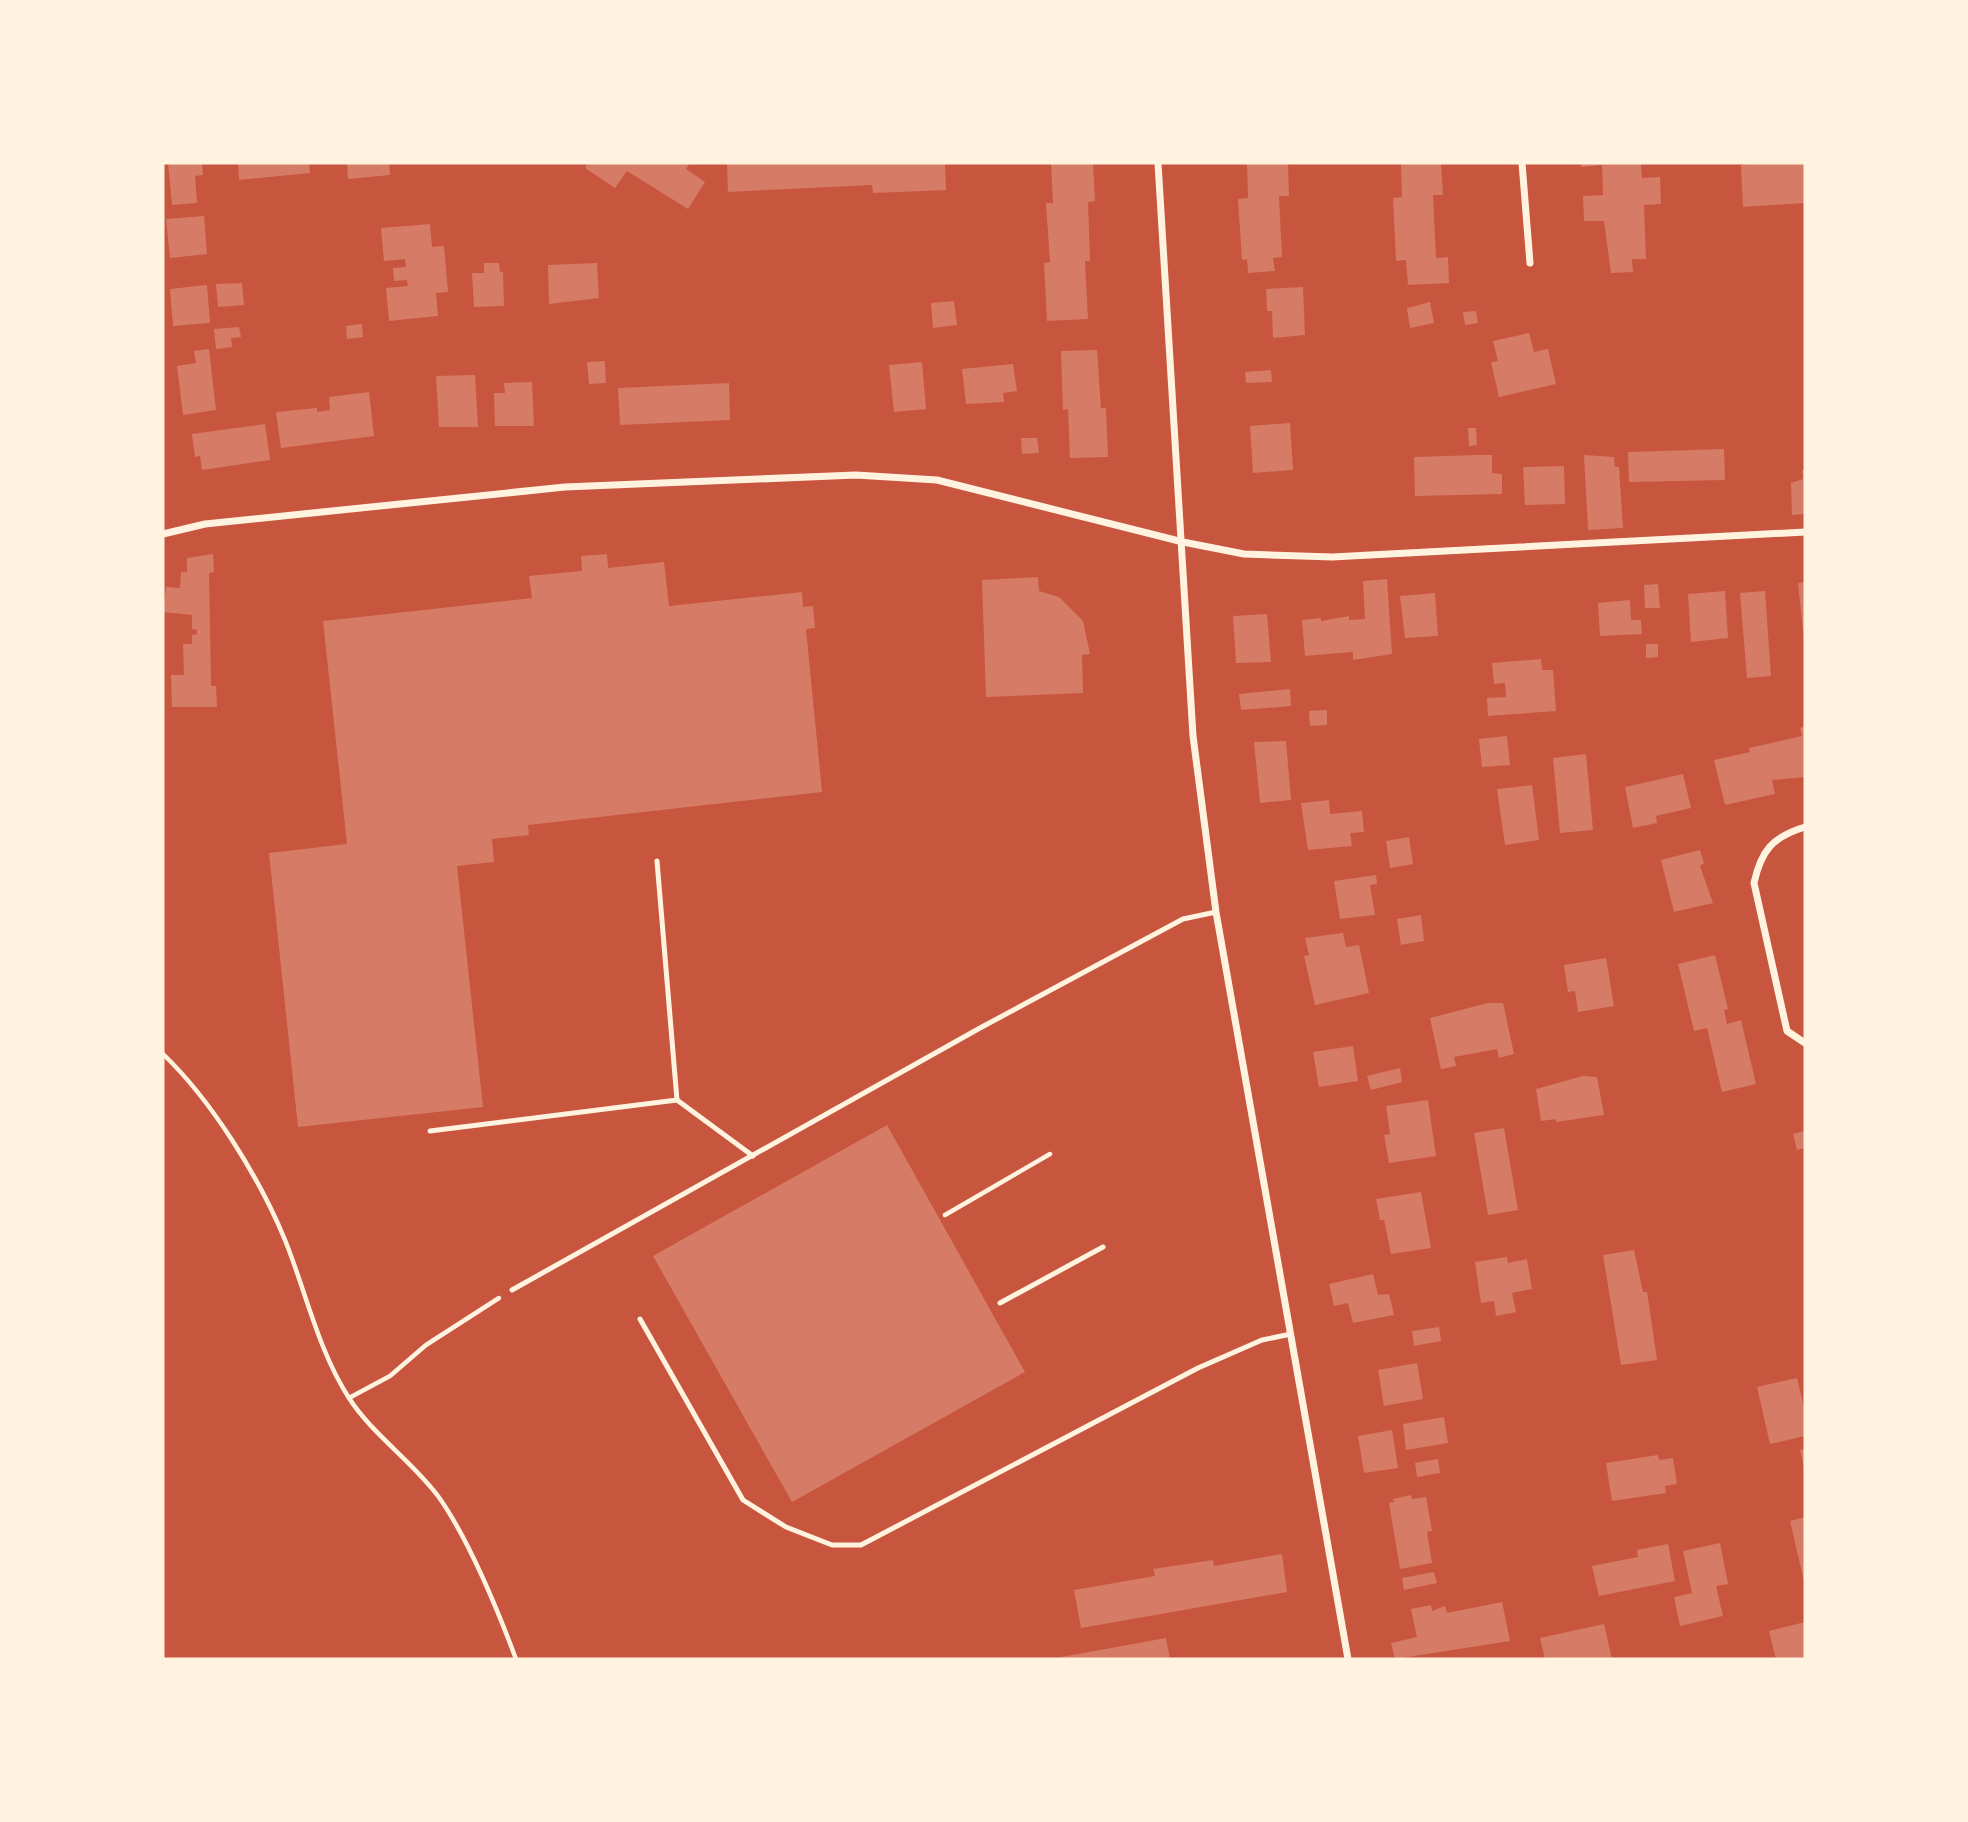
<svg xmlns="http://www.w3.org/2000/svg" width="1968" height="1822" font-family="Merriweather,serif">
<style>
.building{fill:#d67c66}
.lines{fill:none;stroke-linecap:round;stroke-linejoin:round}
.path{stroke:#fff3e0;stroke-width:4.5}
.service{stroke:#fff3e0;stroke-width:5}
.minor{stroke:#fff3e0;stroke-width:7}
</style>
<rect width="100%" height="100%" fill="#c8553d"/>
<!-- building -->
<g class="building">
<path d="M168,163H202L203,175L195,176L197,203L172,205Z"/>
<path d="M238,163H309L310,173L239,180Z"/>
<path d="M347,163H389L390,175L348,179Z"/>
<path d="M588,163H690L686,169L705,182L688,209L627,171L615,188L585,168Z"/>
<path d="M727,163H945L946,190L873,193L872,185L728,192Z"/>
<path d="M1051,163H1093L1095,201L1088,202L1090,261H1085L1088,319L1047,321L1044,263L1050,262L1046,203H1053Z"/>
<path d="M1247,163H1288L1289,196H1279L1282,257L1273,258L1275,271L1248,273L1247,259L1242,260L1238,199L1248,198Z"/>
<path d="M1401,163H1441L1443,195H1433L1436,258L1448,257L1449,283L1408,285L1406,260L1396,261L1393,198L1402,197Z"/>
<path d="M1581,163H1641L1642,178L1660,177L1661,204L1644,205L1646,259H1632L1633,272L1611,273L1604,221H1584L1583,196L1603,195L1602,165L1581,167Z"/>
<path d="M1754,163H1805V203L1743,207L1741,165Z"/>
<path d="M204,216L207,254L170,258L166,219Z"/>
<path d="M430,224L432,247L444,246L448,292L436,293L438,316L389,321L386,288L408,286L407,280L394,281L393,268L406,267L405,259L384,261L381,228Z"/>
<path d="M484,263H499L500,272H503L504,306L474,307L472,273H484Z"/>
<path d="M597,263L599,298L549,304L548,265Z"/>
<path d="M242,283L244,305L218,307L216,284Z"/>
<path d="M207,285L210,323L173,326L170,289Z"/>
<path d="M1303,287L1305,335L1273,338L1272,311H1267L1266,289Z"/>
<path d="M954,301L957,325L933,328L931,303Z"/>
<path d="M1430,302L1434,323L1410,328L1407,308Z"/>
<path d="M1476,311L1478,323L1465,325L1463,312Z"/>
<path d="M362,324L363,337L347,339L346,326Z"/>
<path d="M239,327L241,337L231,338L232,347L216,349L214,329Z"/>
<path d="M1529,333L1534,352L1548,349L1556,384L1499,397L1491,362L1498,361L1493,341Z"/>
<path d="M209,349L216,410L183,415L177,366L196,363L194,351Z"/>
<path d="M1097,350L1101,408H1106L1108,457L1070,458L1068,409L1063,410L1061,351Z"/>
<path d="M605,361L606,383L589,384L587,362Z"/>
<path d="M922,362L926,409L894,412L889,365Z"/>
<path d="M1013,364L1017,391L1003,393L1004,402L966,404L962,369Z"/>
<path d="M1271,370L1272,382L1246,383L1245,372Z"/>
<path d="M475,375L478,427H439L436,376Z"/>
<path d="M532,382L534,426H495L494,393H505L504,383Z"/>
<path d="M729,383L730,420L620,425L618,388Z"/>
<path d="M369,392L374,436L281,448L276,412L317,408V412L330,410L329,397Z"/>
<path d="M1290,423L1293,470L1253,473L1250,426Z"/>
<path d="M265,424L270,460L202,470L200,456L195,457L192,434Z"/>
<path d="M1468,428H1476L1477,445L1469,446Z"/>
<path d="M1021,438H1037L1039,453L1022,454Z"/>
<path d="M1724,449L1725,480L1629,482L1628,452Z"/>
<path d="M1478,455H1492V473L1502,474V494L1415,496L1414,457Z"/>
<path d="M1584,455L1614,457L1615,467H1619L1623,528L1588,530Z"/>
<path d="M1564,466L1565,504L1525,505L1523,467Z"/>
<path d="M1802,470H1805V514L1792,515L1791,483L1803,479Z"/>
<path d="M213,554L214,572L209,573L211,686H216L217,707H172L171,675H184L183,644H192V635L197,634V630L192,629V615L163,612L166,587L180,588L181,572H187V558Z"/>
<path d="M607,554L608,568L664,562L669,606L802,592L803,607L813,606L815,628L806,629L822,792L528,825L529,835L492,839L494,862L457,866L483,1107L298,1127L269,853L347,844L323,621L532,598L529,576L582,571L581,556Z"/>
<path d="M1038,577L1039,591L1059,597L1083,621L1090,654L1082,655L1083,693L986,697L982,580Z"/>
<path d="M1387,579L1392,654L1353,660V652L1305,656L1302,620L1321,618V621L1349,616V620L1365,619L1363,581Z"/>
<path d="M1805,582V640H1804L1798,583Z"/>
<path d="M1658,584L1660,608H1645L1644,585Z"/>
<path d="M1725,591L1728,638L1691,642L1688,594Z"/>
<path d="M1765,591L1771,676L1747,678L1740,593Z"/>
<path d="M1435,593L1438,636L1405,638L1400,596Z"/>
<path d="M1630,600L1631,620H1641L1642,634L1600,636L1598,603Z"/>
<path d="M1267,614L1271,662L1236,663L1233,616Z"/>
<path d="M1646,644H1658V657L1646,658Z"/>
<path d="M1541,659L1542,670H1553L1556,711L1488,716L1487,698L1506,697L1505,683L1494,684L1492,663Z"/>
<path d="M1290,689L1291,706L1241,710L1239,694Z"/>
<path d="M1327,710V725L1310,726L1309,711Z"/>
<path d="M1805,726V777L1772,780L1775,794L1725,805L1714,760L1750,752L1749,748L1802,736L1800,728Z"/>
<path d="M1507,736L1510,765L1482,767L1479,739Z"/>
<path d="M1286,741L1291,800L1260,803L1254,742Z"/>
<path d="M1586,754L1593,830L1560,833L1553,758Z"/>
<path d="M1683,774L1691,808L1656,816L1657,823L1633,828L1625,787Z"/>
<path d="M1532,785L1539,840L1505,845L1497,789Z"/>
<path d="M1329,800L1330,814L1362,811L1364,832L1350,833L1352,846L1308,850L1301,803Z"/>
<path d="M1409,837L1413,864L1390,868L1386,841Z"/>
<path d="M1700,850L1704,863L1700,866L1713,903L1674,912L1661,860Z"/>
<path d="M1376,875L1377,884L1370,885L1375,915L1340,919L1334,881Z"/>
<path d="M1421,915L1424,941L1401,945L1397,919Z"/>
<path d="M1343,933L1346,947L1359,945L1369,993L1315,1005L1304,956L1309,955L1305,938Z"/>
<path d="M1715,955L1728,1009L1724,1010L1727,1024L1741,1020L1756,1084L1722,1092L1707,1028L1694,1031L1678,964Z"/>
<path d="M1606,958L1614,1006L1578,1012L1575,991L1568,992L1564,965Z"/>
<path d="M1488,1003H1503L1514,1054L1499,1058L1497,1049L1454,1057L1456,1066L1441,1069L1430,1018Z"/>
<path d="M1353,1046L1358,1081L1319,1087L1313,1052Z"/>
<path d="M1400,1068L1402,1082L1371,1090L1367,1076Z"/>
<path d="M1583,1076L1597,1077L1604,1115L1556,1122V1119L1541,1121L1536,1089Z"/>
<path d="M1428,1100L1436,1156L1389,1163L1384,1135L1390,1134L1386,1106Z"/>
<path d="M887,1125L1025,1372L792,1502L653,1256Z"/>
<path d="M1504,1128L1518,1210L1488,1215L1474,1133Z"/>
<path d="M1804,1131L1805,1148L1797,1150L1793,1134Z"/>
<path d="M1421,1192L1431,1248L1391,1254L1384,1220H1380L1376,1199Z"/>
<path d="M1634,1250L1643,1292H1647L1657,1360L1621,1365L1603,1255Z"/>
<path d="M1507,1257L1508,1263L1527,1259L1532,1289L1512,1293L1516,1312L1496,1316L1494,1301L1481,1303L1475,1262Z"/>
<path d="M1373,1274L1378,1295L1389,1294L1394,1315L1353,1323L1348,1303L1334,1306L1329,1284Z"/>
<path d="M1439,1327L1441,1341L1414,1346L1412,1331Z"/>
<path d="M1417,1363L1423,1399L1384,1406L1378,1370Z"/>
<path d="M1797,1378L1805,1411V1436L1770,1444L1757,1387Z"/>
<path d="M1444,1417L1448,1443L1406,1450L1403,1424Z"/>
<path d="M1392,1430L1398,1468L1364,1473L1358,1436Z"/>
<path d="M1805,1449V1468H1804L1800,1450Z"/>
<path d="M1658,1455L1659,1460L1673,1458L1677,1484L1665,1486L1666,1493L1612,1501L1606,1463Z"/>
<path d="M1438,1459L1440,1473L1417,1477L1415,1463Z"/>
<path d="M1411,1495L1412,1499L1426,1497L1432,1531L1427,1532L1432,1563L1400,1569L1389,1503L1394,1502L1393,1499Z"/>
<path d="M1805,1517V1581H1804L1790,1521Z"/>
<path d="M1720,1543L1728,1584L1716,1586L1723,1616L1680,1626L1674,1597L1692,1593L1683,1551Z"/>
<path d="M1668,1544L1675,1581L1599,1596L1592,1566L1638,1557L1637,1550Z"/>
<path d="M1282,1554L1287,1592L1081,1628L1074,1590L1155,1576L1153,1569L1213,1560L1214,1566Z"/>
<path d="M1434,1572L1437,1583L1404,1590L1402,1578Z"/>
<path d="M1502,1602L1510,1641L1395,1659L1391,1643L1417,1637L1411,1609L1431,1605L1432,1611L1445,1606L1447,1613Z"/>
<path d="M1805,1622V1659H1776L1769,1631Z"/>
<path d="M1604,1624L1612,1659H1545L1540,1638Z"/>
<path d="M1166,1638L1170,1659H1056V1658Z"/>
</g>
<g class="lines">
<!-- path -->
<g class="path">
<path d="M163,1054C212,1101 259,1177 285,1240C306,1292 318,1350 349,1398C372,1434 412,1461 438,1496C468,1538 498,1611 516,1659"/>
<path d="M945,1215L1050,1154"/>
<path d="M349,1398L390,1376L426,1345L499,1298"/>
</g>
<!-- service -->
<g class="service">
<path d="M677,1100L753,1156"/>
<path d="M430,1131L677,1100L657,861"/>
<path d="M512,1290L980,1028L1183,919L1216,912"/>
<path d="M1000,1303L1103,1247"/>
<path d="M640,1319L743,1500L786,1527L832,1545H861L1198,1368L1262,1340L1291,1334"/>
</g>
<!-- minor -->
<g class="minor">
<path d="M1158,163L1193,736L1216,912L1348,1659"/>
<path d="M1522,163L1530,263"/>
<path d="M163,534L205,524L565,487L856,475L937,480L1183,542L1244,554L1332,557L1805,532"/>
<path d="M1805,827C1772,837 1761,851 1754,883L1787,1031L1805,1043"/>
</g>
</g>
<!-- border -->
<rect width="1968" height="1822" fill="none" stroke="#fff3e0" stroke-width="329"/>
</svg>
